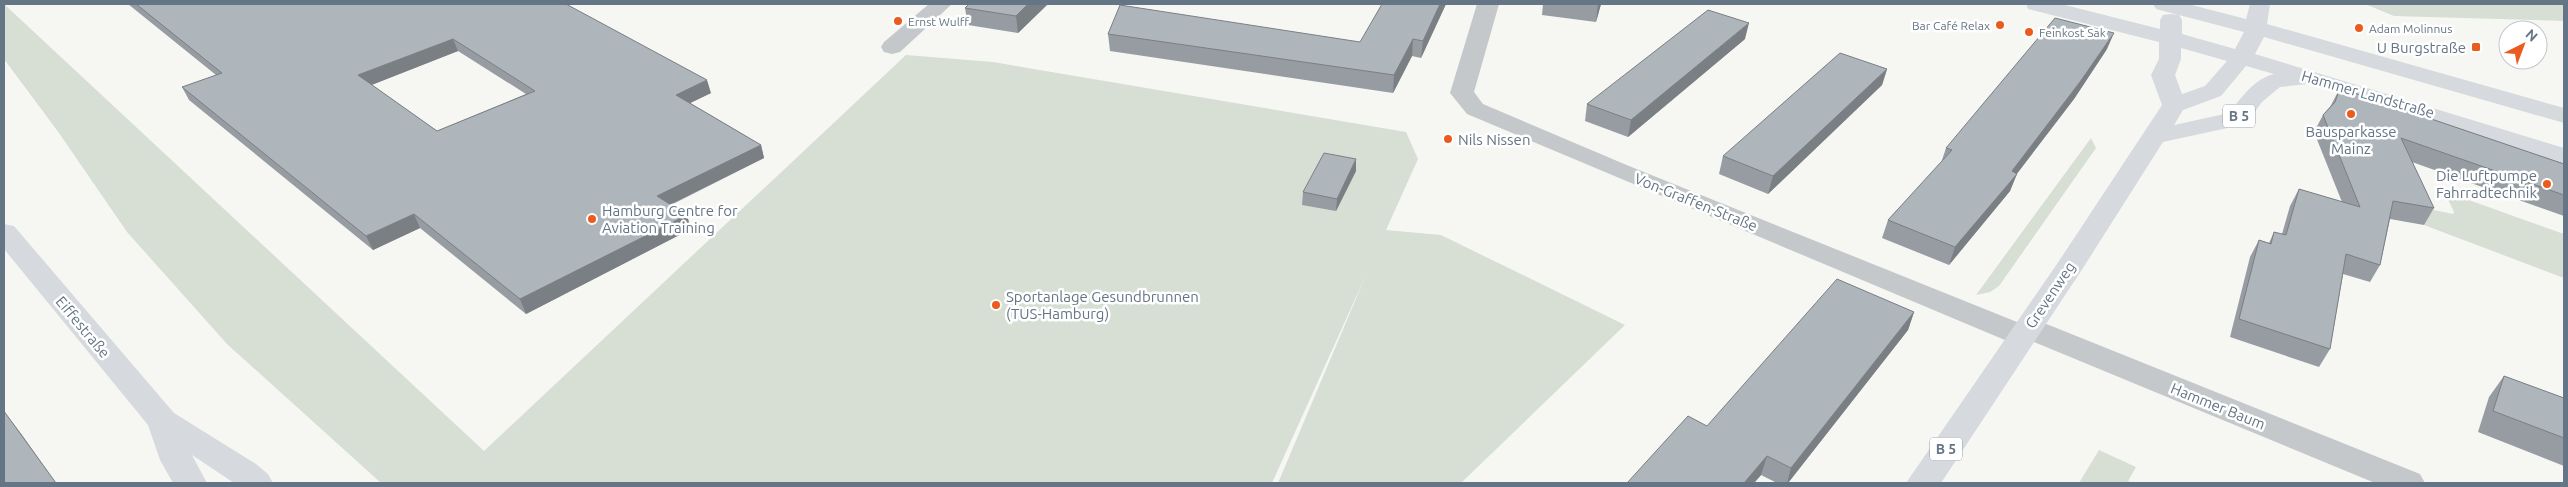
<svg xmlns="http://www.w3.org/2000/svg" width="2568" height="487" font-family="Ubuntu,sans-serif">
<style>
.green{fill:#d7ded4}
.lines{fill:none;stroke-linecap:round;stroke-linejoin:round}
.minor{fill:#c4c8cb;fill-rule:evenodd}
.major{fill:#d6dadf;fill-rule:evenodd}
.wall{fill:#969ca1;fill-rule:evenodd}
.shaded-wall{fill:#7a7f83}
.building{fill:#aeb5bb;stroke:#7a7f83;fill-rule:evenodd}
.poi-dot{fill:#eb5b1f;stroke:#fff;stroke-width:2}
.labels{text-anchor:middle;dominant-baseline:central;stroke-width:5;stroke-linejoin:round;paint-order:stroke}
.far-poi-label{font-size:12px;fill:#647585;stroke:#fff;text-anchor:start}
.shield{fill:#fff;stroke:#929eaa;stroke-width:1}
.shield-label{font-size:14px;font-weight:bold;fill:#647585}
.poi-label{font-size:15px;fill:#647585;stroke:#fff;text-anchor:start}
.street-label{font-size:15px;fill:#647585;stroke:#fff}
</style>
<rect width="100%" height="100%" fill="#f6f7f3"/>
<!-- green -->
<g class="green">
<path d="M4,4L484,451L906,55L993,62L1406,132L1418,159L1386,230L1441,235L1625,325L1461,483H1278L1366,275L1272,483H381L227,344L127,232L59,133L4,59Z"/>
<path d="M2365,4H2564V21L2394,16Z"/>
<path d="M2091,138L2096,148L1999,286L1990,292L1976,295Z"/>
<path d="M2452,194L2564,234V278L2424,225L2415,206L2453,214L2454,212L2447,197Z"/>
<path d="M2099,450L2136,467L2128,481L2133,483H2079Z"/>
</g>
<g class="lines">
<!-- minor -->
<g class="minor">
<path d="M929,4H952L900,52L892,54L884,52L881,47L884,42Z"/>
<path d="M1477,4H1499L1474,92L1483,104L1629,166L2017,322L2028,318L2039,321L2420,474L2425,483H2375L2034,342L2023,346L2012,343L1467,114L1450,93Z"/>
</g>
<!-- major -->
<g class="major">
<path d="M2026,4H2061L2160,29V20L2163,15L2171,14L2179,15L2182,20V34L2235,49L2244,32L2156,9L2153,4H2188L2246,19L2250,4H2270L2267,24L2564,108V123L2264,37L2255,54L2564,148V164L2308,84L2280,87L2262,102L2246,124L2163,142L2083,268L1941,483H1906L2057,264L2162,105L2151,75L2159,59V42L2028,9ZM2181,48L2227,61L2205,86L2182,94L2175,75L2181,59ZM2246,66L2274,74C2254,79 2241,98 2229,113L2174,125L2183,110L2221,96Z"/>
<path d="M4,224L14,226L174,413L256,464L268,474L273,483H234L192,455L207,483H173L160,460L148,425L4,249Z"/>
</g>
</g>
<!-- wall -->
<g class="wall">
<path d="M128,4H566L711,93L690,103L761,145L764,158L671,205L691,229L526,314L420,228L373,250L189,100L182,87L216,75ZM458,51L526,94L437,131L371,85Z"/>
<path d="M969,4H1048L1018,33L968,25L965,8Z"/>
<path d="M1446,4L1421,58L1412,56L1393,93L1110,51L1108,34L1360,42Z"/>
<path d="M1543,4H1601L1596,22L1542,15Z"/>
<path d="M1745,39L1628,137L1585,121L1587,104Z"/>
<path d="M2107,49L2074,99L2017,173L2010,191L1949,265L1882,238L1888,220L1941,163L1946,148Z"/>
<path d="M1887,69L1882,85L1768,194L1719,174L1723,156Z"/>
<path d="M2340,88L2564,164V216L2412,162L2434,208L2424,225L2390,219L2380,265L2370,282L2343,274L2330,349L2319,367L2230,337L2250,257L2259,240L2269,243L2274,232L2282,234L2290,206L2299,189L2342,202L2314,132L2323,115L2330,107Z"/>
<path d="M1356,171L1336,211L1302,205L1303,192Z"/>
<path d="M1914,312L1908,330L1788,483H1777L1761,475L1754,483H1627Z"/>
<path d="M2504,376L2564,398V466L2478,432L2489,397Z"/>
</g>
<!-- shaded-wall -->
<g class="shaded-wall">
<path d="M1028,4H1048L1018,33L1016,16Z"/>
<path d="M1440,4H1446L1421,58L1423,41Z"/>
<path d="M1598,4H1601L1596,22Z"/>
<path d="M1749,23L1745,39L1628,137L1631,120Z"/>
<path d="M2114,33L2107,49L2074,99L2013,179L2017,174L2010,191L1949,265L1955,247Z"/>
<path d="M453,39L458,51L364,88L358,75Z"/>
<path d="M1413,39L1412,56L1393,93L1394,75Z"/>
<path d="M1887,69L1882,85L1768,194L1773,176Z"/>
<path d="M707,80L711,93L680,108L676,95Z"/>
<path d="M761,145L764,158L661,209L657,196Z"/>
<path d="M1356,159V171L1336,211L1337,199Z"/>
<path d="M414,214L420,228L373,250L366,236Z"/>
<path d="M687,215L691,229L526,314L520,299Z"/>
<path d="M1914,312L1908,330L1788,483H1787L1791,468Z"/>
<path d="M6,414L22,435L56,483Z"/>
<path d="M1767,456L1761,475L1754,483H1744Z"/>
</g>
<!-- building -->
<g class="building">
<path d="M136,4H566L707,80L676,95L761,145L657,196L687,215L520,299L414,214L366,236L182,87L222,73ZM453,39L535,91L437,131L358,75Z"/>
<path d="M969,4H1028L1016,16L965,8Z"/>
<path d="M1382,4H1440L1423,41L1413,39L1394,75L1108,34L1120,5L1360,42Z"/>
<path d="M1708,10L1749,23L1631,120L1587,104Z"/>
<path d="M2055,18L2114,33L2080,82L2012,171L2017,174L1955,247L1888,220L1952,150L1946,148Z"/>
<path d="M1840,53L1887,69L1773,176L1723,156Z"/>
<path d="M2340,88L2564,164V195L2401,138L2434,208L2393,201L2380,265L2346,254L2330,349L2239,319L2259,240L2271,244L2274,232L2286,235L2299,189L2360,207L2323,115L2335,102Z"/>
<path d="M1324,153L1356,159L1337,199L1303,192Z"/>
<path d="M1837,279L1914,312L1791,468L1767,456L1744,483H1627L1688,416L1707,426Z"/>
<path d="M2504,376L2564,398V438L2493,411Z"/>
<path d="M4,411L6,414L56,483H4Z"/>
</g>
<!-- markers -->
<g class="poi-dot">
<circle cx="898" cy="21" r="5"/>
<circle cx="2000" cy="25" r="5"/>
<circle cx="2359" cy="28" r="5"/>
<circle cx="2029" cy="32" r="5"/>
<rect x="2471" y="42" width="10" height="10" rx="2.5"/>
<circle cx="2351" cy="114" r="5"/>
<circle cx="1448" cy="139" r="5"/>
<circle cx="2547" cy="184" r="5"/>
<circle cx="592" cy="219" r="5"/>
<circle cx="996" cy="305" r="5"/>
</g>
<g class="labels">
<!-- far-poi labels -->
<g class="far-poi-label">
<text x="908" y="21">Ernst Wulff</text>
<text x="1990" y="25" text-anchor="end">Bar Café Relax</text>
<text x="2369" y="28">Adam Molinnus</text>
<text x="2039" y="32">Feinkost Sak</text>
</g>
<!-- shield labels -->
<g class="shield">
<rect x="2223" y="104.5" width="32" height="23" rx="4"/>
<rect x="1930" y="437.5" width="32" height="23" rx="4"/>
</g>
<g class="shield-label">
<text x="2239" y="116">B 5</text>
<text x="1946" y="449">B 5</text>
</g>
<!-- poi labels -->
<g class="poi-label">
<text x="2466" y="47" text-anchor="end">U Burgstraße</text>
<text x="2351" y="131" text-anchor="middle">Bausparkasse<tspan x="2351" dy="17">Mainz</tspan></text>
<text x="1458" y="139">Nils Nissen</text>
<text x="2537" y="175" text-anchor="end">Die Luftpumpe<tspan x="2537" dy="17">Fahrradtechnik</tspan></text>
<text x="602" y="210">Hamburg Centre for<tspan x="602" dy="17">Aviation Training</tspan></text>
<text x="1006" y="296">Sportanlage Gesundbrunnen<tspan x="1006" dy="17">(TUS-Hamburg)</tspan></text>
</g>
<!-- street labels -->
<g class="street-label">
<text transform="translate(2368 94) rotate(16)">Hammer Landstraße</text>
<text transform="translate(1696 202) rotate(22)">Von-Graffen-Straße</text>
<text transform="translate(2050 295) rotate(-56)">Grevenweg</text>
<text transform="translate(83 327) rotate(50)">Eiffestraße</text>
<text transform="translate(2218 406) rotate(22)">Hammer Baum</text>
</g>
</g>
<!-- border -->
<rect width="2568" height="487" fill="none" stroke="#647585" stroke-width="10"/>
<!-- north arrow -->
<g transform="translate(2523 45) rotate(42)"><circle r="24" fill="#ffffff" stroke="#c1c8ce"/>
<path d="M0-4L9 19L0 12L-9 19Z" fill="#eb5b1f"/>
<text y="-8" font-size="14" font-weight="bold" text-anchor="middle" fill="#647585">N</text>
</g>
</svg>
